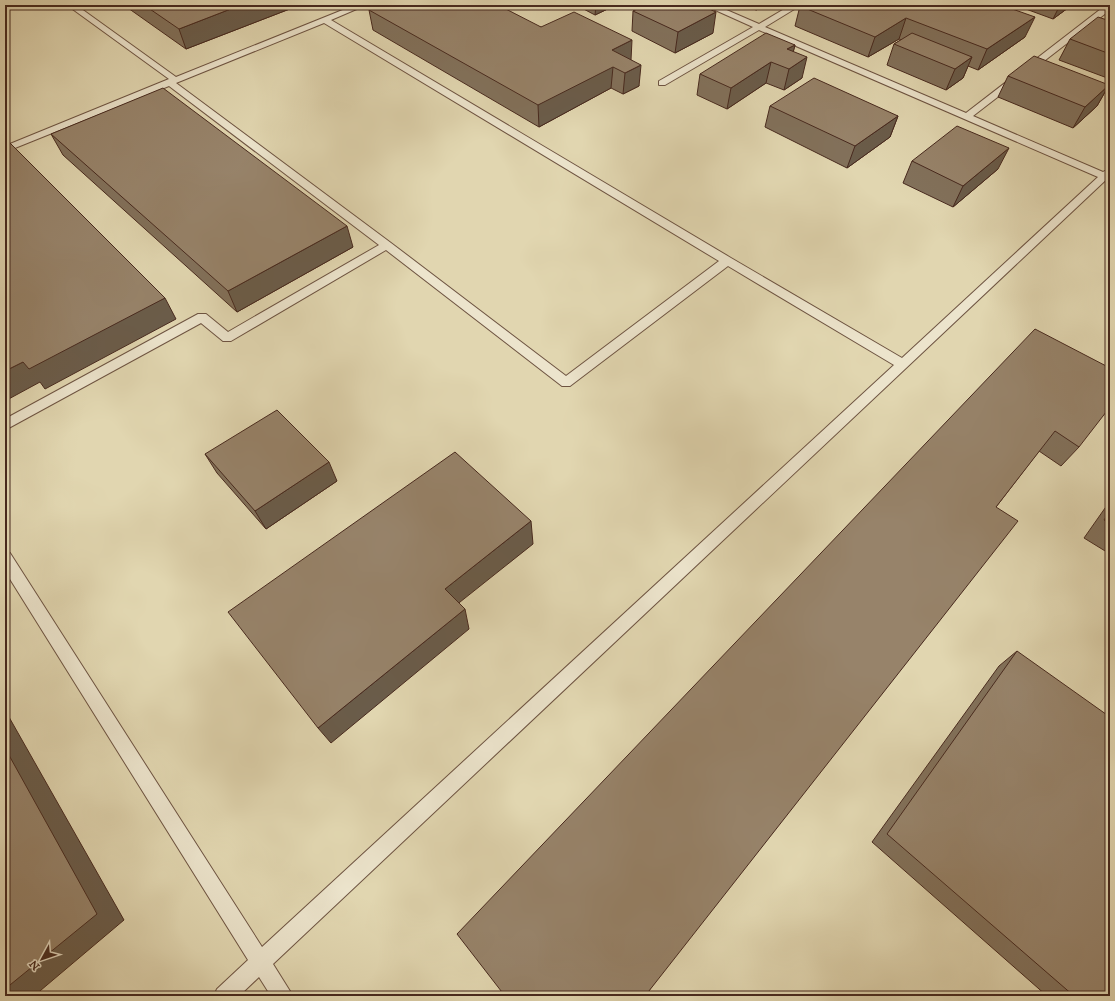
<svg xmlns="http://www.w3.org/2000/svg" width="1115" height="1001" font-family="'IM FELL DW Pica',serif">
<style>
.lines{fill:none;stroke-linecap:round;stroke-linejoin:round}
.service-casing{stroke:#6e5442;stroke-width:2}
.service{fill:#ece4cc;fill-rule:evenodd}
.wall{fill:#82715b;stroke:#47291e}
.shaded-wall{fill:#6a5c4a;stroke:#47291e}
.building{fill:#97836a;stroke:#47291e}
</style>
<rect width="100%" height="100%" fill="#e1d6b0"/>
<filter id="stains"><feTurbulence type="fractalNoise" baseFrequency=".005" numOctaves="4"/><feColorMatrix values="0 0 0 0 .2 0 0 0 0 .09 0 0 0 0 .02 0 0 0 .5 -.17"/></filter>
<radialGradient id="worn" r=".72"><stop offset=".6" stop-color="#630" stop-opacity="0"/><stop offset="1" stop-color="#630" stop-opacity=".3"/></radialGradient>
<g class="lines">
<!-- service casing -->
<g class="service-casing">
<path id="service" d="M67,5H76L176,77L355,5H366L331,20L731,258L902,358L1098,177L759,30L665,85H659V81L753,27L704,5H715L759,24L791,5H801L765,27L966,113L1106,5H1110V10L973,116L1103,172L1110,168V176L273,964L293,996H271L259,977L239,996H214L217,989L248,960L5,571V552L10,553L262,947L894,365L728,266L570,386H562L386,250L231,341H223L201,323L5,430V419L198,314H206L228,332L379,245L169,86L5,152V146L169,79ZM324,23L719,261L566,376L391,243L176,83Z"/>
</g>
<!-- service -->
<use href="#service" class="service"/>
</g>
<!-- wall -->
<g class="wall">
<path d="M121,5H300L186,49L128,8L126,9Z"/>
<path d="M576,5H616L595,15Z"/>
<path d="M744,5H766L756,10Z"/>
<path d="M1001,5L1025,37L978,70L968,66L963,78L946,90L887,65L894,44L901,40L899,39L868,57L795,26L800,6Z"/>
<path d="M1015,5H1072L1053,19Z"/>
<path d="M369,10L541,27L631,60L639,86L623,94L611,88L539,127L373,30Z"/>
<path d="M633,11L713,33L675,53L632,31Z"/>
<path d="M1110,21V79L1059,60L1070,39Z"/>
<path d="M795,45L793,52L802,78L784,90L766,83L727,109L697,95L700,74Z"/>
<path d="M1008,76L1109,85L1097,106L1073,128L998,97Z"/>
<path d="M770,106L898,116L890,137L847,168L765,127Z"/>
<path d="M51,134L353,247L237,312L63,155Z"/>
<path d="M912,161L998,169L953,207L903,183Z"/>
<path d="M1035,329L1079,447L1061,466L1039,451L996,507L645,996Z"/>
<path d="M205,454L337,481L266,529L217,473Z"/>
<path d="M1110,501V554L1084,538Z"/>
<path d="M1017,651L1110,996H1047L872,842L999,666Z"/>
</g>
<!-- shaded-wall -->
<g class="shaded-wall">
<path d="M125,5H127L128,8L126,9Z"/>
<path d="M241,5H300L186,49L179,29Z"/>
<path d="M596,5H616L595,15Z"/>
<path d="M757,5H766L756,10Z"/>
<path d="M1060,5H1072L1053,19Z"/>
<path d="M716,12L713,33L675,53L678,32Z"/>
<path d="M1035,17L1025,37L978,70L987,49Z"/>
<path d="M906,18L899,39L868,57L875,37Z"/>
<path d="M632,40L631,60L613,67L611,88L539,127L538,105L612,50Z"/>
<path d="M795,45L790,65L787,49Z"/>
<path d="M807,57L802,78L784,90L789,69Z"/>
<path d="M972,57L963,78L946,90L955,69Z"/>
<path d="M771,62L766,83L727,109L731,88Z"/>
<path d="M641,65L639,86L623,94L625,73Z"/>
<path d="M1109,85L1097,106L1073,128L1085,107Z"/>
<path d="M898,116L890,137L847,168L855,146Z"/>
<path d="M1009,148L998,169L953,207L963,186Z"/>
<path d="M347,226L353,247L237,312L228,291Z"/>
<path d="M165,298L176,319L45,389L40,382L5,401V371L23,362Z"/>
<path d="M329,462L337,481L266,529L255,511Z"/>
<path d="M531,521L533,544L450,610L445,589Z"/>
<path d="M465,609L469,629L331,743L318,728Z"/>
<path d="M5,710L124,920L34,996H5Z"/>
</g>
<!-- building -->
<g class="building">
<path d="M144,5H241L179,29Z"/>
<path d="M381,5H498L541,27L574,12L632,40L612,50L641,65L625,73L613,67L538,105L369,10Z"/>
<path d="M646,5H700L716,12L678,32L633,11Z"/>
<path d="M801,5H1001L1035,17L987,49L906,18L875,37L800,6Z"/>
<path d="M1098,17L1110,21V54L1070,39Z"/>
<path d="M766,33L795,45L787,49L807,57L789,69L771,62L731,88L700,74Z"/>
<path d="M912,33L972,57L955,69L894,44Z"/>
<path d="M1034,56L1109,85L1085,107L1008,76Z"/>
<path d="M814,78L898,116L855,146L770,106Z"/>
<path d="M163,88L347,226L228,291L51,134Z"/>
<path d="M957,126L1009,148L963,186L912,161Z"/>
<path d="M5,138L165,298L29,369L23,362L5,371Z"/>
<path d="M1035,329L1110,368V407L1079,447L1055,431L996,507L1018,521L645,996H505L457,934Z"/>
<path d="M277,410L329,462L255,511L205,454Z"/>
<path d="M455,452L531,521L445,589L465,609L318,728L228,612Z"/>
<path d="M1110,511V524L1104,520Z"/>
<path d="M1017,651L1110,717V996H1074L887,834Z"/>
<path d="M5,748L97,914L5,989Z"/>
</g>
<!-- margin -->
<rect width="1115" height="1001" fill="none" stroke="#e1d6b0" stroke-width="20"/>
<rect x="6" y="6" width="1103" height="989" fill="none" stroke="#47291e" stroke-width="2"/>
<rect x="10" y="10" width="1095" height="981" fill="none" stroke="#47291e"/>
<!-- north arrow -->
<g transform="translate(42 959) rotate(230)" stroke="#ece4cc" stroke-width="3" paint-order="stroke">
<path d="M0-3L7 15L0 10L-7 15Z" fill="#47291e"/>
<text y="-6" font-size="11" font-weight="bold" text-anchor="middle" fill="#47291e">N</text>
</g>
<rect width="100%" height="100%" filter="url(#stains)"/>
<rect width="100%" height="100%" fill="url(#worn)"/>
</svg>
